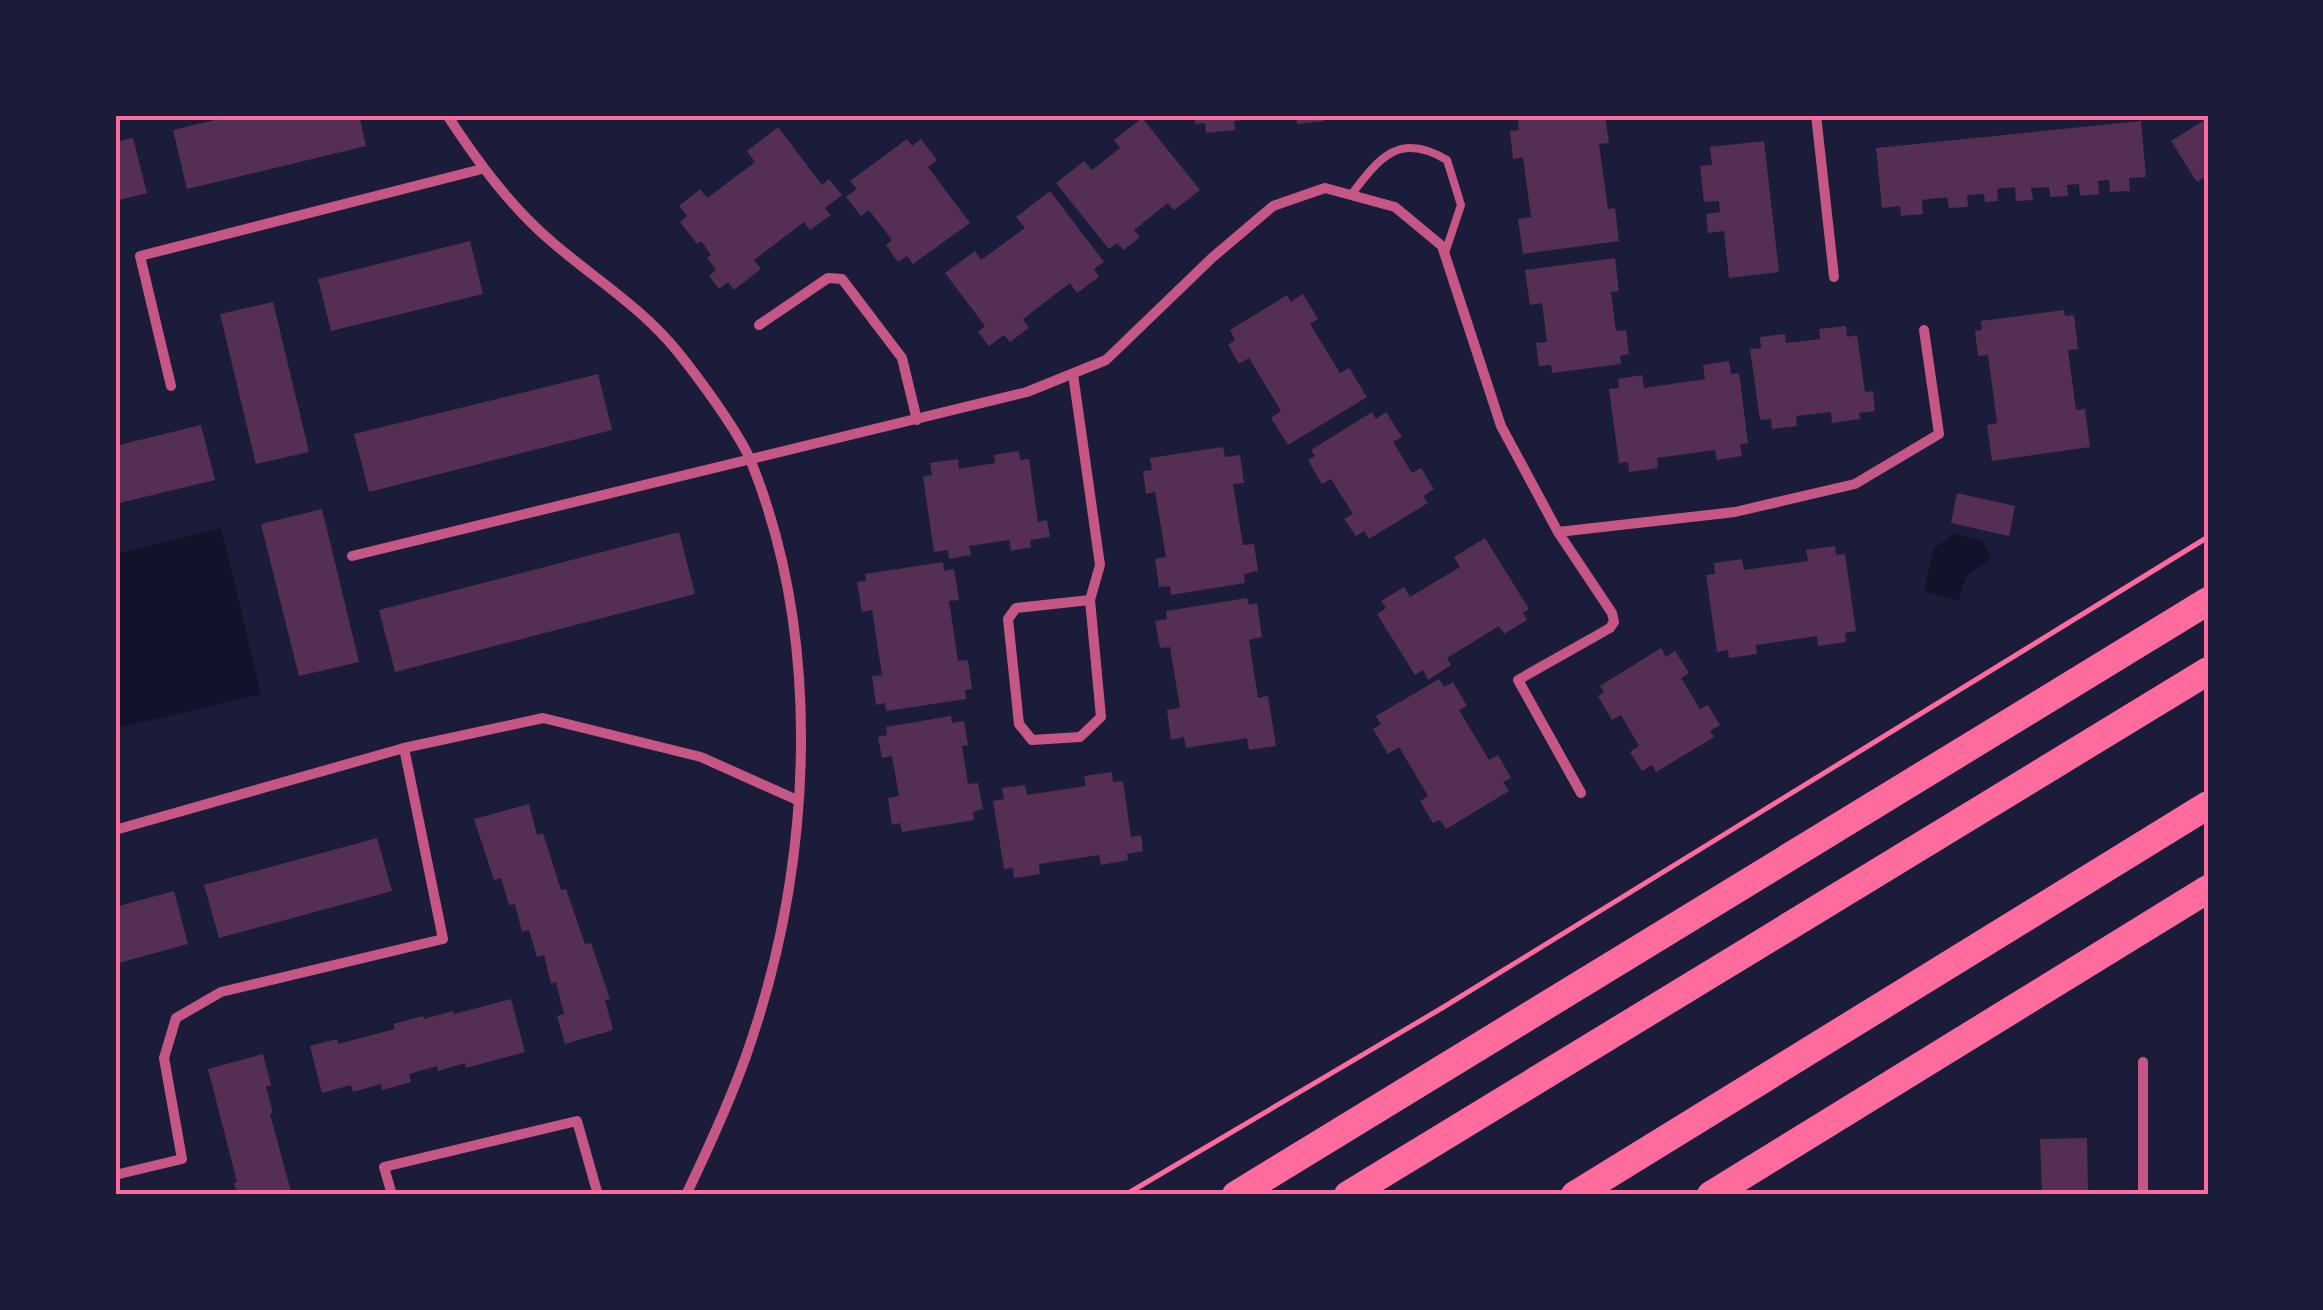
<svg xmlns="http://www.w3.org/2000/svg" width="2323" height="1310" font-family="Inter,sans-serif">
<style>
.water{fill:#12122b}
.building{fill:#542f53}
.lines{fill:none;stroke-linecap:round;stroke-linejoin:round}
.path{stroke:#ff6b9d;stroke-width:5}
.service{stroke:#c65784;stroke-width:8}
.minor{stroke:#c65784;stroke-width:10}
.motorway{stroke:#ff6b9d;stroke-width:28}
.neatline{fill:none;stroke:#ff6b9d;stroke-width:4}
</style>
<rect width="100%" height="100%" fill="#1b1b3a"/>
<!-- water -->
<g class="water">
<path d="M221,528L261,694L118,728L115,715V554Z"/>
<path d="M1955,534L1981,540L1992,558L1966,576L1958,601L1924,591L1934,548Z"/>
</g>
<!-- building -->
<g class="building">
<path d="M236,115H359L366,146L187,189L173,130Z"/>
<path d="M1195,115H1263V118L1234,121L1235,130L1206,133L1205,123L1195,124Z"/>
<path d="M1296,115H1323L1324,121L1297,124Z"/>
<path d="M1554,115L1605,116L1609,143L1599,144L1608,209L1615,208L1619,241L1523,254L1518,219L1531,217L1523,157L1513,159L1510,131L1519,130L1518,120Z"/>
<path d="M1142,118L1200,190L1174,210L1168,203L1134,230L1140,237L1124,250L1117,243L1109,249L1056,183L1084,161L1092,170L1120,148L1114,140Z"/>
<path d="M2208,118V175L2197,182L2171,141Z"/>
<path d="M2141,121L2146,177L2129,178L2130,191L2110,192L2109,180L2098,181L2099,194L2080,196L2079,184L2067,185L2068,196L2050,197L2049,187L2031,188L2033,200L2016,201L2015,187L1997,189L1998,201L1985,202L1984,194L1967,195L1968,207L1949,208L1947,197L1922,200L1923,214L1901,216L1900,206L1882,208L1876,148Z"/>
<path d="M778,127L822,185L829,179L842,195L825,208L831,215L810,230L804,222L754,260L761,269L734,290L728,282L719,289L709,276L716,270L707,258L711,255L701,241L697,244L680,222L687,216L679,206L700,189L707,198L755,162L747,151Z"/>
<path d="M133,138L147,193L115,201V142Z"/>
<path d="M907,139L912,146L921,139L937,160L928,167L970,223L913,264L907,256L898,262L886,245L892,240L869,210L861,216L846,197L857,189L850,181Z"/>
<path d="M1764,141L1779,272L1729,278L1724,231L1708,233L1706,214L1720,212L1719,201L1704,202L1700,166L1712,165L1710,147Z"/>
<path d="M1050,191L1104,262L1094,269L1099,277L1077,293L1070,283L1023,319L1029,328L1010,342L1004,335L989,346L978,332L985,326L945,273L975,251L981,260L1025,228L1016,217Z"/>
<path d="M470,241L483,294L331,331L318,279Z"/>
<path d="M1615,258L1619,291L1611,292L1616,331L1626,330L1629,354L1620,356L1621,364L1552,373L1551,365L1539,366L1536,343L1547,342L1542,303L1530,305L1525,270Z"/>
<path d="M1303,294L1318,319L1310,324L1340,373L1349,368L1367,397L1288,445L1271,418L1281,411L1249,358L1239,364L1228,345L1235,340L1230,330L1287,295L1291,302Z"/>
<path d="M273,302L309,452L256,464L220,314Z"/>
<path d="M2064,310L2065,316L2074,315L2078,349L2068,350L2076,410L2085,409L2090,447L1992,461L1987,425L1997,423L1988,355L1978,356L1975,331L1982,330L1981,321Z"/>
<path d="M1846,326L1847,337L1857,335L1865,392L1873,391L1875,411L1859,413L1860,419L1832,423L1831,412L1796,416L1797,426L1772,429L1771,419L1760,420L1750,349L1761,348L1760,337L1785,334L1786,343L1820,339L1819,329Z"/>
<path d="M1729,361L1731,374L1739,373L1748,443L1740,444L1742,456L1717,460L1715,450L1657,458L1658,468L1629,472L1628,462L1619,463L1609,389L1619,388L1618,379L1642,375L1644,388L1705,379L1703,365Z"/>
<path d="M598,374L612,430L369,492L354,434Z"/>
<path d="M1372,412L1376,419L1386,412L1402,437L1393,442L1412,473L1421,468L1434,489L1423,496L1428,503L1369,539L1364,531L1356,536L1344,519L1353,514L1331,479L1322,484L1308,460L1315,456L1311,450Z"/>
<path d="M201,425L215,480L115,504V446Z"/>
<path d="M1223,447L1225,457L1240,455L1244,483L1233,484L1243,545L1254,544L1258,571L1244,574L1245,583L1171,595L1170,586L1159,587L1155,559L1166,557L1155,492L1146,494L1143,471L1152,470L1150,458Z"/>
<path d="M1019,451L1020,460L1029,459L1038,522L1047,520L1050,537L1030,540L1031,547L1011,551L1009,540L969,546L971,555L949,559L948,550L934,552L923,476L932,475L930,463L958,459L959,469L995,463L994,455Z"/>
<path d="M1957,493L2015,506L2009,536L1951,523Z"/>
<path d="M322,509L359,662L299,676L261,524Z"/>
<path d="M679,532L695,594L395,672L379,610Z"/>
<path d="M1485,538L1529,609L1523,613L1527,620L1504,634L1499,626L1447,658L1451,665L1428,680L1423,670L1415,675L1377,614L1386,608L1381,601L1404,587L1410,597L1460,567L1454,557Z"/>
<path d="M1835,546L1836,555L1845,554L1856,631L1845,633L1846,642L1818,646L1817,636L1756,645L1757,654L1729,658L1728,650L1717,652L1706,575L1715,574L1714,563L1742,559L1744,570L1808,561L1806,550Z"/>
<path d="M943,562L944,571L954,569L959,600L949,601L958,661L968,660L972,689L965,690L966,699L886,711L885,703L876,705L872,676L882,675L872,610L862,612L857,582L866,581L865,574Z"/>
<path d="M1247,598L1249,605L1257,603L1262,637L1249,640L1258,698L1268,696L1276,746L1249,750L1247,738L1186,748L1184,737L1171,740L1167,710L1180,708L1170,647L1160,648L1155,621L1167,619L1166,611Z"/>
<path d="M1661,648L1666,657L1675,651L1689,673L1681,678L1700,709L1708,705L1720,725L1710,731L1714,737L1656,772L1652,765L1642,771L1630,752L1639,746L1621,715L1612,720L1598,696L1604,692L1600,686Z"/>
<path d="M1439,679L1444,687L1453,682L1467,706L1459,710L1489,760L1498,755L1511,778L1503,782L1509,791L1446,829L1440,820L1433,823L1420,801L1428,796L1399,747L1388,754L1373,729L1381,724L1376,716Z"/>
<path d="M951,716L952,723L964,721L968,745L962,746L968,784L978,783L983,809L973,812L974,820L902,832L900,823L892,825L888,798L899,796L892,756L882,758L878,737L887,735L886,727Z"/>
<path d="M1112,772L1113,782L1123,781L1131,837L1141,835L1143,851L1127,854L1128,860L1101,865L1099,855L1039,864L1040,874L1014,878L1013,868L1004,869L993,801L1004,799L1002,788L1025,785L1027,795L1086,786L1084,776Z"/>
<path d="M529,804L537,835L543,833L561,890L566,889L585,944L591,943L610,999L605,1000L613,1030L565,1044L557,1016L564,1014L556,982L551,984L544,955L537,957L529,930L522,932L515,904L509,905L501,878L494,880L474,819Z"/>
<path d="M377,838L392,891L219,938L204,885Z"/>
<path d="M174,891L188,944L115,964V907Z"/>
<path d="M511,999L525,1052L466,1068L465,1063L438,1071L437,1066L409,1074L411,1082L382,1090L381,1084L353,1092L351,1085L322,1093L310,1046L337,1039L338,1044L395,1029L393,1024L423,1016L424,1019L453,1011L454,1014Z"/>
<path d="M263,1054L271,1085L266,1087L273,1113L270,1114L292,1195H237L234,1183L237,1182L208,1069Z"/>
<path d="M2087,1138L2088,1195H2042L2040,1139Z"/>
</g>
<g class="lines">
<!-- path -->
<path class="path" d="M1125,1195L1442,1008L2208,537"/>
<!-- service -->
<path class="service" d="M1351,195C1379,158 1399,131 1447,160L1461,205L1445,253"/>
<!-- minor -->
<g class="minor">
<path d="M447,115C477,161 510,206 552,242C595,279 641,307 677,351C698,377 741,435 752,464C825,648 811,872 746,1056C729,1104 708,1149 686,1195"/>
<path d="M1816,115L1834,277"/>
<path d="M759,325L828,278L842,279L902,358L917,420"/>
<path d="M1073,374L1100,565L1090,600L1101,717L1080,737L1032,740L1019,724L1008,619L1016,608L1090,600"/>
<path d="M171,386L140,256L482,169"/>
<path d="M1558,532L1612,613L1614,622L1610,628L1518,680L1581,793"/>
<path d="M352,556L1027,392L1106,360L1213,257L1273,206L1325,188L1395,207L1442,246L1501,426L1558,532L1735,512L1855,484L1939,434L1924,330"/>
<path d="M115,830L404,748L543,718L701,757L797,800"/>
<path d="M2143,1062V1195"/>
<path d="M115,1175L182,1159L164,1058L176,1018L221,992L443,939L404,748"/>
<path d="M392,1195L384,1167L577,1121L598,1195"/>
</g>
<!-- motorway -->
<g class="motorway">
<path d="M1236,1195L2208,601"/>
<path d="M1348,1195L2208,671"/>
<path d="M1575,1195L2208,805"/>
<path d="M1711,1195L2208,889"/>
</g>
</g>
<!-- border -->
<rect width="2323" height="1310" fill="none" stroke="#1b1b3a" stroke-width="235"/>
<rect x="118" y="118" width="2088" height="1074" class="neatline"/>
</svg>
